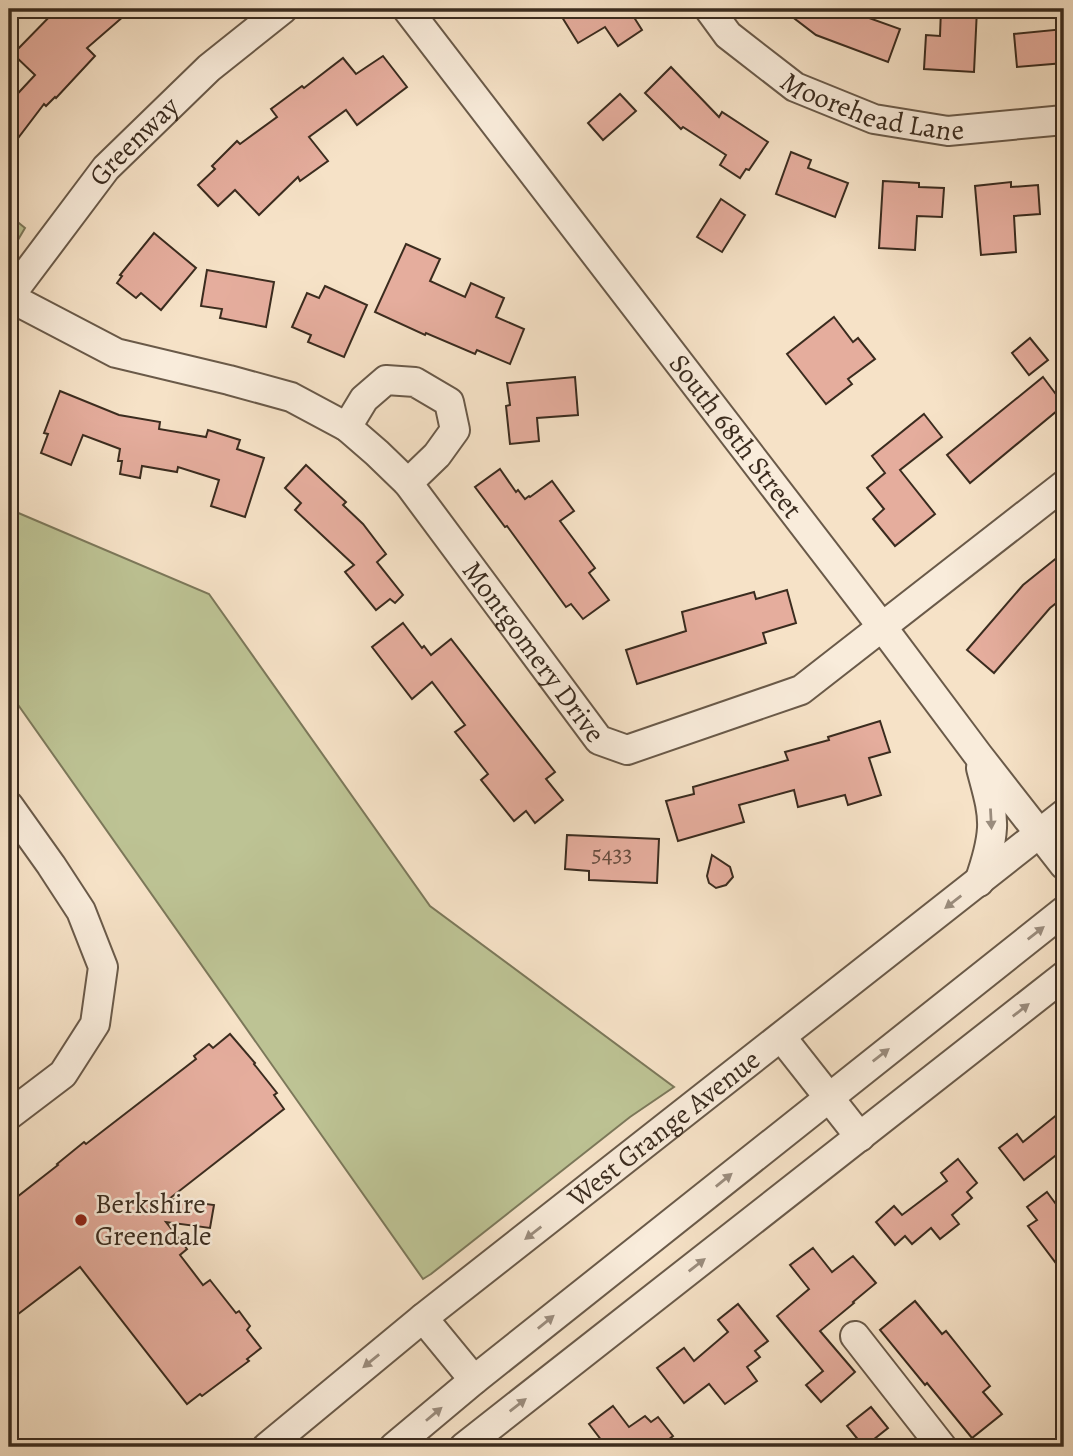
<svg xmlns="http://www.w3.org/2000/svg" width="1073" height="1456" font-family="Alegreya,serif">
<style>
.green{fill:#bdc394;stroke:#7c785a;stroke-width:2}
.building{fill:#e5ad9d;stroke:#3b2c1f;stroke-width:2}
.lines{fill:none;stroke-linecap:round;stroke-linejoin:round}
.minor-casing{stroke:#6a5a49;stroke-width:32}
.minor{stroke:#f9ecdb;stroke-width:28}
.oneway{fill:#9a8c7d}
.poi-dot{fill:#8f2418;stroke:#f9ecdb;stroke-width:2.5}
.labels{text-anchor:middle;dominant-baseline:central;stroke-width:5;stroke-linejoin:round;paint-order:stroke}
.number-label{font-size:24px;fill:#664c3e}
.street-label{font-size:28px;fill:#3b2c1f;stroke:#f9ecdb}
.poi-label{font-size:28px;fill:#3b2c1f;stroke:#f9ecdb;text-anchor:start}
</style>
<rect width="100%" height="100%" fill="#f6e2c7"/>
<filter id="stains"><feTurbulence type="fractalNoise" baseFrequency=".00286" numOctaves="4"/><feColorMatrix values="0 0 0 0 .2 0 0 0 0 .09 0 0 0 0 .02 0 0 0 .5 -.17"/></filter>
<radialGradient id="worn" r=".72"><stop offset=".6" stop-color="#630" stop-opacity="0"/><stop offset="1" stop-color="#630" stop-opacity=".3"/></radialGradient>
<!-- green -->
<g class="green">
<path d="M9,215L25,228L9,255Z"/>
<path d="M9,509L209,594L430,906L674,1087L630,1117L431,1274L423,1279L9,692Z"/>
</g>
<!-- building -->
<g class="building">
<path d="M57,9H132L87,48L95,56L56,98L55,97L46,106L44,104L9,150V103L35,75L13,54Z"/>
<path d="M557,9H634L630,11L642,30L618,46L605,27L578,43Z"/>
<path d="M782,9H844L900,29L888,62L816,35Z"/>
<path d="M941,9H977L974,72L924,69L926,35L940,36Z"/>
<path d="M1064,29V63L1017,67L1014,34Z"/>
<path d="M383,56L407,87L357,125L346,110L309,137L328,161L300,181L298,177L259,215L235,190L218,206L198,185L215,169L212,166L237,141L240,144L277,117L271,109L302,86L304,88L343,58L356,74Z"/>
<path d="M671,67L719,117L722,112L768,142L749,170L746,169L740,178L720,165L726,155L683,127L681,129L645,93Z"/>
<path d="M620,94L636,111L603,140L588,123Z"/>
<path d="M791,152L811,160L808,168L848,183L835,217L776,194Z"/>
<path d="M883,181L919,183V187L944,188L942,217L917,216L915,250L879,248Z"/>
<path d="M1011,182V187L1038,185L1040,214L1014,216L1016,252L981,255L975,186Z"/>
<path d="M721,199L745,215L722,252L697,237Z"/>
<path d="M154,233L196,268L161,310L141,293L136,298L117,283L122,276L120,275Z"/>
<path d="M406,244L440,259L430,281L465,297L471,283L504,298L496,317L524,329L510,364L477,350L475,354L426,333L425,335L375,312Z"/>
<path d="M207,270L274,282L266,327L220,318L222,309L201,306Z"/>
<path d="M325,286L367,305L344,357L308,342L311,335L292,327L307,293L319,298Z"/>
<path d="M834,317L853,342L858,338L875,359L848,379L852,384L826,404L787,354Z"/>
<path d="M1030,338L1048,360L1029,375L1012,353Z"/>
<path d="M575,377L578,415L537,418L539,441L510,444L506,406L510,405L507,383Z"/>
<path d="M1043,377L1064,405L970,483L947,455Z"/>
<path d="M60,391L119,415L160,422L159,429L206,437L208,430L240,440L237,449L264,458L245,517L211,506L219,480L178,467L177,472L142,466L140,478L120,474L122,461H118L120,449L83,435L71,465L41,453L48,434L44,433Z"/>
<path d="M924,414L942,437L900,470L935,514L895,546L873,519L884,509L867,488L885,473L872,456Z"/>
<path d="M306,465L346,502L343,505L363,524L386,554L377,562L403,595L395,603L390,599L376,610L345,572L354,565L295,510L301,503L285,488Z"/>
<path d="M500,469L516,492L518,490L525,499L529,496L530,497L552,481L574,511L560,521L595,568L589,573L609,600L583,619L571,604L566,607L507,526L505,527L475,487Z"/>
<path d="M1064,552V597L1050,608L994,673L967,650L1023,585Z"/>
<path d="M787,590L796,623L763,633L766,643L637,684L626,650L686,631L682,612L754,592L756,599Z"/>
<path d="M403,623L422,648L424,646L431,655L451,639L555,772L546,779L563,800L535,823L526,811L514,821L481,780L488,774L455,732L465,725L432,682L412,699L372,647Z"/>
<path d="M880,721L890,752L869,758L881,795L848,805L845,795L798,807L794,790L739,805L744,822L678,841L666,801L694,794L693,787L788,760L785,752L829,740L828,737Z"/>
<path d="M567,835L659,839L657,883L589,880V871L565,869Z"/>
<path d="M712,855L730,867L733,877L726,885L716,888L709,883L707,876Z"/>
<path d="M230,1034L255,1063L254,1064L277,1093L274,1095L284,1109L169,1199L214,1205L210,1228L166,1222L187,1249L180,1255L203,1285L210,1280L236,1313L239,1311L250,1326L247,1330L261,1348L247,1359L249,1361L202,1396L200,1394L187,1404L80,1267L9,1321V1213L17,1207L12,1201L58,1165L57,1164L84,1142L86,1144L196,1059L194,1056L209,1044L213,1048Z"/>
<path d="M1064,1109V1149L1024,1180L999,1148L1017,1134L1023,1142Z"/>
<path d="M958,1159L977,1183L967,1192L972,1198L952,1215L959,1224L940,1239L931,1228L912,1244L905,1236L895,1245L876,1222L894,1206L902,1215L910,1209L947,1181L941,1173Z"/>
<path d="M1047,1192L1064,1215V1274L1028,1226L1037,1220L1027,1207Z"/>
<path d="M813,1248L832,1272L853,1256L876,1283L853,1302L854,1303L820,1331L855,1372L821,1402L806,1385L823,1371L777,1316L809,1289L790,1265Z"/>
<path d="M915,1301L942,1334L946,1331L990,1386L983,1392L1002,1414L972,1438L927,1383L925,1385L880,1330Z"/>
<path d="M738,1304L768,1341L755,1351L760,1357L747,1367L757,1381L725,1404L709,1384L684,1403L657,1368L684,1348L694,1361L728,1332L718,1320Z"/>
<path d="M613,1406L629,1427L645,1416L651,1422L658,1417L673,1436L659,1447H602L605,1445L589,1424Z"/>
<path d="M871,1407L888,1428L864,1447L847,1426Z"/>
</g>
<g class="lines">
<!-- minor casing -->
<g class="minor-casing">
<g id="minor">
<path id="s1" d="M407,9L883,628L978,755L1064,865"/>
<path id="s2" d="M709,9L728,35L795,87L874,119L948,131L1064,120"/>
<path id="s3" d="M9,297L116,353L229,380L291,397L347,427L377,453L408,483L599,740L627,750L801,690L1064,485"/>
<path id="s4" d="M9,297L106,168L209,68L283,9"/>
<path d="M347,427L364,399L386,380L415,382L449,402L455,430L437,455L408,483"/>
<path d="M9,806L51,865L81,911L103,967L95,1024L63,1074L9,1115"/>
<path d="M979,882C985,865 991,847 992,828C993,808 986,788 981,768"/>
<path d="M782,1038L860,1137"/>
<path d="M423,1318L474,1380"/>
<path d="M855,1336L942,1447"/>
<path id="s5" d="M267,1447L423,1318L1064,814"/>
<path d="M394,1447L474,1380L1064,911"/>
<path d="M464,1447L1064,976"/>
</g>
</g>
<!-- minor -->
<use href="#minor" class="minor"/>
</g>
<!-- one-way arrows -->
<defs><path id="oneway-solid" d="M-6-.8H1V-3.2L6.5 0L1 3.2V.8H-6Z" transform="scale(1.75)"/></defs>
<g class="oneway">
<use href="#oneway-solid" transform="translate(991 819) rotate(87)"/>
<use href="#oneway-solid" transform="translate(953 902) rotate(142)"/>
<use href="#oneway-solid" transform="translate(1036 933) rotate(-38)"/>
<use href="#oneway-solid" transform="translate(1021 1010) rotate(-38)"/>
<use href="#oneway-solid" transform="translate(881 1055) rotate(-38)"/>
<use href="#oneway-solid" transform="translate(724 1180) rotate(-39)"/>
<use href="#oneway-solid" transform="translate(533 1233) rotate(142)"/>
<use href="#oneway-solid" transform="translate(697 1265) rotate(-38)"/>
<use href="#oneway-solid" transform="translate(546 1322) rotate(-39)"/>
<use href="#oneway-solid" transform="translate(371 1361) rotate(141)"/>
<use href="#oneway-solid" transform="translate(518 1405) rotate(-38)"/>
<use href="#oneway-solid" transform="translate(434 1414) rotate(-40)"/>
</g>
<!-- markers -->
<circle class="poi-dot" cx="81" cy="1220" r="7"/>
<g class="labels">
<!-- number labels -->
<g class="number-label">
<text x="612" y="854">5433</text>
</g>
<!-- street labels -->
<g class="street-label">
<text stroke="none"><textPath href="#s2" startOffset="198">Moorehead Lane</textPath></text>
<text stroke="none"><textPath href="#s4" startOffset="200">Greenway</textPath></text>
<text stroke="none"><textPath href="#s1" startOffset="539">South 68th Street</textPath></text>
<text stroke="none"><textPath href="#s3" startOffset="658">Montgomery Drive</textPath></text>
<text stroke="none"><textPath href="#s5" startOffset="509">West Grange Avenue</textPath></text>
</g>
<!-- poi labels -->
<g class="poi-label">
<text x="95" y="1204">Berkshire<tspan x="95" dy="32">Greendale</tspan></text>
</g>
</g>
<!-- margin -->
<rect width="1073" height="1456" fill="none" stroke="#f6e2c7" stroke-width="35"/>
<rect x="10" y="10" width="1052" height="1435" fill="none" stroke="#3b2c1f" stroke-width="3.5"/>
<rect x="18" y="18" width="1038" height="1421" fill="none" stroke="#3b2c1f" stroke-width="2"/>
<rect width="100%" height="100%" filter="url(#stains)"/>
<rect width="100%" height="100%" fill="url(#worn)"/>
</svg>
